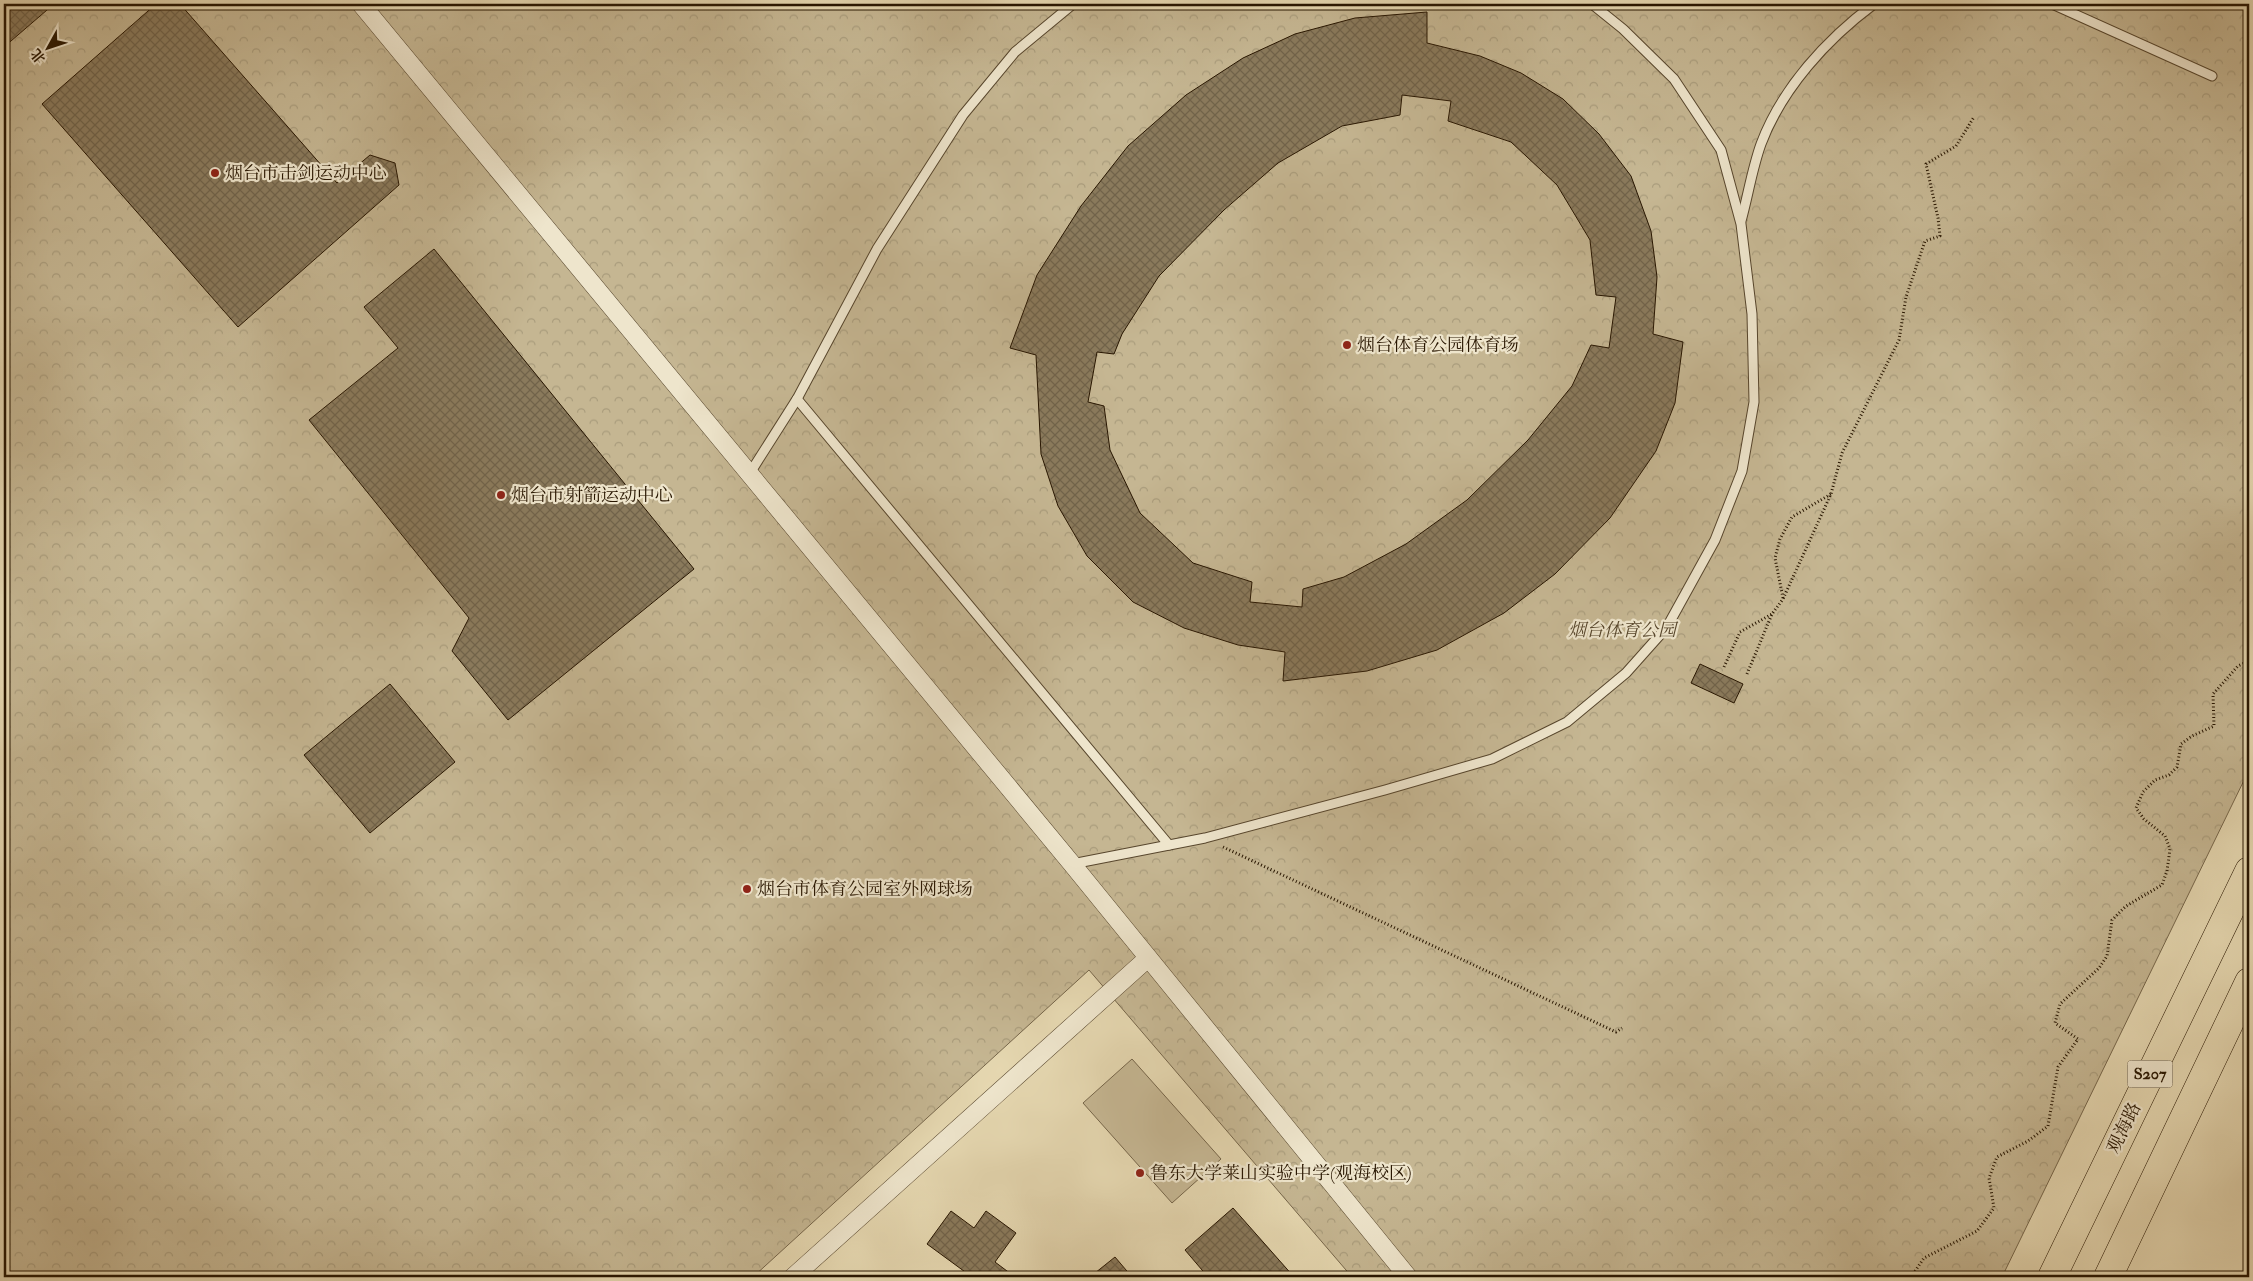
<svg xmlns="http://www.w3.org/2000/svg" width="2253" height="1281" font-family="'IM FELL Double Pica','Noto Serif SC',serif">
<style>
.grass{fill:#c5b692;stroke:#76664a}
.park{fill:url(#park-crowns);stroke:#76664a}
.building{fill:url(#building-cross-hatch);stroke:#281601;fill-rule:evenodd}
.lines{fill:none;stroke-linecap:round;stroke-linejoin:round}
.lane-casing{stroke:#57462d;stroke-width:11}
.street-casing{stroke:#57462d;stroke-width:19}
.primary-casing{stroke:#281601;stroke-width:29}
.path{stroke:#281601;stroke-width:3;stroke-dasharray:1 2.5;stroke-linecap:butt}
.lane{stroke:#eee5cc;stroke-width:9}
.street{stroke:#eee5cc;stroke-width:18}
.primary{stroke:#e5d7b0;stroke-width:28}
.poi-dot{fill:#8f2418;stroke:#eee5cc;stroke-width:2}
.labels{text-anchor:middle;dominant-baseline:central;stroke-width:4.5;stroke-linejoin:round;paint-order:stroke}
.shield{fill:#eee5cc;stroke:#63543e;stroke-width:1}
.shield-label{font-size:16px;font-weight:bold;fill:#281601}
.poi-label{font-size:18px;fill:#281601;stroke:#eee5cc;text-anchor:start}
.park-label{font-size:18px;font-style:italic;fill:#57462c;stroke:#eee5cc}
.street-label{font-size:18px;fill:#281601;stroke:#eee5cc}
</style>
<defs>
<pattern id="park-crowns" width="20" height="18" patternUnits="userSpaceOnUse" patternTransform="scale(1.25)"><rect width="20" height="18" fill="#c5b692"/><path d="M2 6a3 3 0 1 1 6 0M12 15a3 3 0 1 1 6 0" fill="none" stroke="#a99c7c"/></pattern>
<pattern id="building-cross-hatch" width="8" height="8" patternUnits="userSpaceOnUse" patternTransform="scale(1.25)"><rect width="8" height="8" fill="#8a7a5c"/><path d="M0 0l8 8M0 8l8-8" fill="none" stroke="#71634a"/></pattern>
</defs>
<rect width="100%" height="100%" fill="#e5d7b0"/>
<filter id="stains"><feTurbulence type="fractalNoise" baseFrequency=".004" numOctaves="4"/><feColorMatrix values="0 0 0 0 .2 0 0 0 0 .09 0 0 0 0 .02 0 0 0 .5 -.17"/></filter>
<radialGradient id="worn" r=".72"><stop offset=".6" stop-color="#630" stop-opacity="0"/><stop offset="1" stop-color="#630" stop-opacity=".3"/></radialGradient>
<!-- grass -->
<path class="grass" d="M1132,1059L1221,1159L1172,1203L1083,1103Z"/>
<!-- park -->
<path class="park" d="M4,4H2242L2249,8V770L2002,1277H1352L1089,970L753,1277H4Z"/>
<!-- building -->
<g class="building">
<path d="M13,4H54L4,47V12Z"/>
<path d="M156,4H180L337,183L370,155L395,163L399,185L238,327L42,104Z"/>
<path d="M1427,12V43L1480,56L1521,73L1563,99L1599,134L1631,176L1651,231L1657,277L1653,334L1683,342L1675,403L1656,451L1610,518L1555,574L1504,613L1437,650L1367,671L1283,681L1285,652L1238,645L1184,628L1133,602L1087,556L1058,506L1041,454L1036,355L1010,348L1037,275L1081,206L1128,146L1186,95L1243,58L1295,34L1355,18ZM1402,95L1451,101L1448,121L1511,142L1557,185L1590,240L1596,295L1616,297L1609,348L1591,345L1572,386L1528,440L1467,500L1406,544L1344,577L1303,589L1302,607L1250,602L1252,582L1193,563L1140,513L1110,450L1104,406L1088,402L1097,352L1114,354L1122,334L1159,276L1224,210L1278,163L1342,126L1400,115Z"/>
<path d="M434,249L694,569L508,720L452,651L469,618L309,420L398,348L364,307Z"/>
<path d="M1700,664L1743,684L1734,703L1691,683Z"/>
<path d="M390,684L455,762L370,833L304,755Z"/>
<path d="M1233,1208L1294,1277H1208L1185,1250Z"/>
<path d="M951,1211L974,1228L986,1211L1016,1233L995,1262L1015,1277H972L927,1244Z"/>
<path d="M1115,1257L1132,1277H1090Z"/>
</g>
<g class="lines">
<!-- lane casing -->
<g class="lane-casing">
<g id="lane">
<path d="M2052,4L2212,76"/>
<path d="M1741,221C1748,196 1752,169 1761,144C1782,88 1827,39 1874,4"/>
<path d="M797,399L1169,845"/>
<path d="M750,473L797,399L877,249L963,115L1015,52L1073,4"/>
<path d="M1072,864L1205,838L1385,790L1492,759L1567,722L1626,673L1667,627L1715,540L1742,471L1754,402L1752,314L1741,224L1721,150L1674,79L1623,29L1592,4"/>
</g>
</g>
<!-- street casing -->
<g class="street-casing">
<g id="street">
<path d="M361,4L1072,864L1408,1277"/>
<path d="M793,1277L1148,958"/>
</g>
</g>
<!-- primary casing -->
<g class="primary-casing">
<g id="primary">
<path d="M2052,1277L2249,871"/>
<path d="M2108,1277L2249,982"/>
</g>
</g>
<!-- path -->
<g class="path">
<path d="M1783,598L1775,558L1780,539L1792,517L1831,494"/>
<path d="M1724,667L1740,632L1772,614"/>
<path d="M1747,674L1772,614L1783,599L1831,494L1842,453L1899,340L1906,297L1925,241L1940,236L1938,218L1926,164L1956,146L1974,117"/>
<path d="M1223,847L1616,1032L1622,1028"/>
<path d="M1911,1277L1924,1258L1977,1231L1994,1208L1989,1178L1997,1157L2028,1141L2048,1126L2058,1067L2078,1039L2055,1023L2060,1004L2099,968L2107,956L2112,920L2126,906L2162,885L2167,871L2170,849L2165,836L2144,819L2136,808L2143,792L2155,780L2169,775L2177,767L2181,744L2192,736L2214,726L2213,694L2238,666L2249,661"/>
</g>
<!-- lane -->
<use href="#lane" class="lane"/>
<!-- street -->
<use href="#street" class="street"/>
<!-- primary -->
<use href="#primary" class="primary"/>
</g>
<!-- markers -->
<g class="poi-dot">
<circle cx="215" cy="173" r="5"/>
<circle cx="1347" cy="345" r="5"/>
<circle cx="501" cy="495" r="5"/>
<circle cx="747" cy="889" r="5"/>
<circle cx="1140" cy="1173" r="5"/>
</g>
<g class="labels">
<!-- shield labels -->
<rect class="shield" x="2127.5" y="1060.5" width="45" height="27" rx="4"/>
<g class="shield-label">
<text x="2150" y="1074">S207</text>
</g>
<!-- poi labels -->
<g class="poi-label">
<text x="225" y="173">烟台市击剑运动中心</text>
<text x="1357" y="345">烟台体育公园体育场</text>
<text x="511" y="495">烟台市射箭运动中心</text>
<text x="757" y="889">烟台市体育公园室外网球场</text>
<text x="1150" y="1173">鲁东大学莱山实验中学(观海校区)</text>
</g>
<!-- park labels -->
<g class="park-label">
<text x="1622" y="630">烟台体育公园</text>
</g>
<!-- street labels -->
<g class="street-label">
<text transform="translate(2124 1128) rotate(-64)">观海路</text>
</g>
</g>
<!-- margin -->
<rect width="2253" height="1281" fill="none" stroke="#e5d7b0" stroke-width="20"/>
<rect x="5" y="5" width="2243" height="1271" fill="none" stroke="#281601" stroke-width="2.5"/>
<rect x="10" y="10" width="2233" height="1261" fill="none" stroke="#281601"/>
<!-- north arrow -->
<g transform="translate(48 48) rotate(230)" stroke="#eee5cc" stroke-width="4" paint-order="stroke">
<path d="M0-4L9 19L0 12L-9 19Z" fill="#281601"/>
<text y="-8" font-size="14" font-weight="bold" text-anchor="middle" fill="#281601">北</text>
</g>
<rect width="100%" height="100%" filter="url(#stains)"/>
<rect width="100%" height="100%" fill="url(#worn)"/>
</svg>
